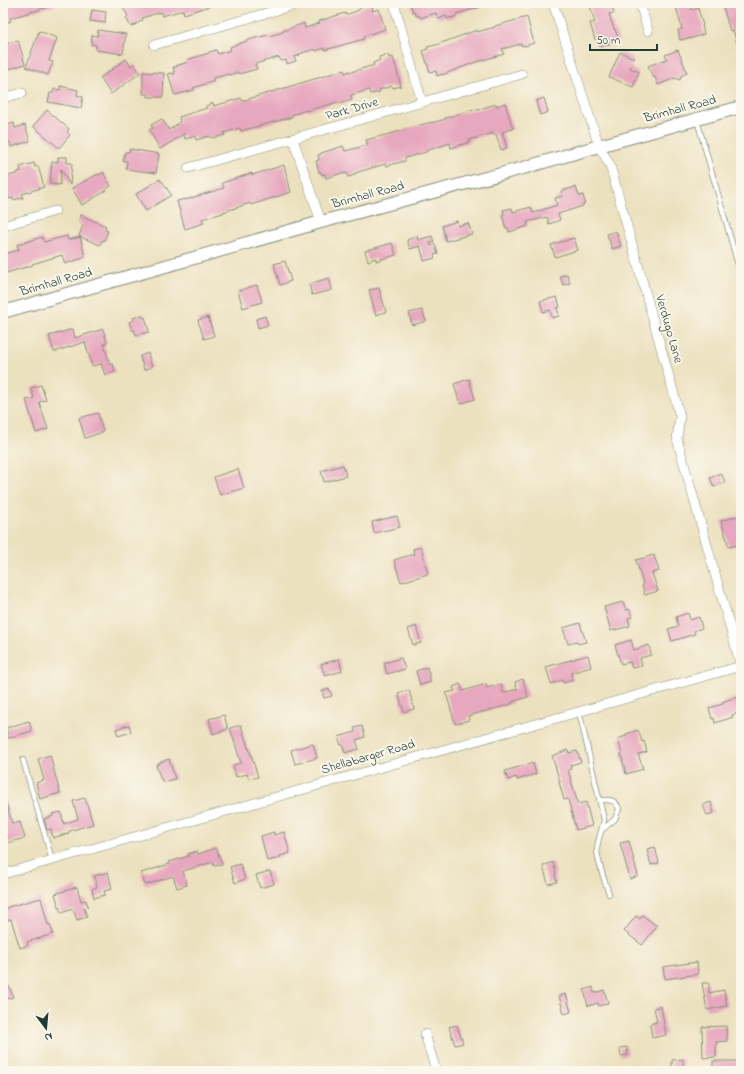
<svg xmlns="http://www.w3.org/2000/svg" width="744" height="1074" font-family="'Indie Flower',sans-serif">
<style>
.building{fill:#e7a7bf}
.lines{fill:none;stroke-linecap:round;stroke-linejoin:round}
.service-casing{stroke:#868f7a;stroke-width:6}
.minor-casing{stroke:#868f7a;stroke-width:10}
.tertiary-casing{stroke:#868f7a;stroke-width:14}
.service{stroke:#fff;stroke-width:4.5}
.minor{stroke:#fff;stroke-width:9}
.tertiary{stroke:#fff;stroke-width:12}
.labels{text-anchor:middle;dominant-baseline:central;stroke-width:4;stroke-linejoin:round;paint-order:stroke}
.street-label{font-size:13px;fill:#1f3d34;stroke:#fbf7ec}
</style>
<rect width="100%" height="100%" fill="#fbf7ec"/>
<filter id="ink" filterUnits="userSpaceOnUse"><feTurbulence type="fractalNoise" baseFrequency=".025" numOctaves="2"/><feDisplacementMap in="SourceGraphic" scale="8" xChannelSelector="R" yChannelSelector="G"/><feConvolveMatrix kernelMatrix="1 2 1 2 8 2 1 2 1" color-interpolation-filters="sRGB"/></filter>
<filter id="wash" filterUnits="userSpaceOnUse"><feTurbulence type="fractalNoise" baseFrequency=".012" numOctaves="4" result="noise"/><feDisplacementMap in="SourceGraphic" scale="16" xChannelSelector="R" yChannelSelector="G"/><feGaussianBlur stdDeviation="0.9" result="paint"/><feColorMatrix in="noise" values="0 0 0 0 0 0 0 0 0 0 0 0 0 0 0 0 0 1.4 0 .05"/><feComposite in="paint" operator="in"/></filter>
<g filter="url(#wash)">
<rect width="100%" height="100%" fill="#ece1bf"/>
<g id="blocks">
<!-- building -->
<g class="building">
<path d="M3,3H55L56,5L10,18L11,21L3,24Z"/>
<path d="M120,3H213V5L184,14L183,10L162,16L161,12L142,18L143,20L131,27L126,18L128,16Z"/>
<path d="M410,3H488V5L456,14L457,16L447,19L446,16L438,19L436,13L420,18L419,15L416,16L415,12H413Z"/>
<path d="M589,3H611L614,13L609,14L614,29H615L619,41L600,47L597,40H595L590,23L595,22Z"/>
<path d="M675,3H690L692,10L698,8L703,26H702L704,34L690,39L689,38L680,40L678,30L682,29Z"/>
<path d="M722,3H741V50H739L733,30L730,31Z"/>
<path d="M368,5H372L373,11L379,9L385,29L364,36V39L346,44L325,50L324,48L316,51L315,49L299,54L300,55L294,57L296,61L287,64L286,60L281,61L279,57L255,64L257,69L239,74L238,72L230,75L229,74L213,78L214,81L193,88L194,90L175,95L174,94L168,73L175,74L173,67H177L176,66L188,62L187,60L209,53V52L216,50L218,54L231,50L230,47L252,39L268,35L269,36L283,32V31L304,23L305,28L320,23L319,21L345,13L346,15L359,10V9L360,8Z"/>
<path d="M92,10L106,12L105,23L90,21Z"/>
<path d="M527,17L534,43L525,46V45L522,46L521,44L502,49L504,54L476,62L442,75V74L437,76L436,71L430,72L423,51L428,49L427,47L436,45L477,30V32L495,27V26Z"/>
<path d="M98,30L126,34L123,54L96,50V45L91,44L92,35L97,36Z"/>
<path d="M39,31L57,38L49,61L53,62L48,75L26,67Z"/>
<path d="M18,40L25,64L3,71V45Z"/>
<path d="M678,50L687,73L681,76L680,80L675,78L658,85L655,77H653L648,66L667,59L665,55Z"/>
<path d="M620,52L634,58L630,68L639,72L633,87L609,77Z"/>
<path d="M388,54L389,58L393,57L401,86L393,88L392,86L379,90L380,92L370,94L369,90L351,95L352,100L339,104L338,102L306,111V110L292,115V117L281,120L241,131L240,128L224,133L225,135L213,138L212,137H209V136L196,140L195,136L185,139L184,134L160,149L149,130L153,128L151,125L162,119L169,130L180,122L179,117L207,108L206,106L213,103L214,106L241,98L242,101L344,70L345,73L350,71L351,72L374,65L373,63L380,60L379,57Z"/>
<path d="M126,59L131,66L134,64L140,73L111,94L100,78Z"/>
<path d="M143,72L164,73L163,97H148V94H143Z"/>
<path d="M60,86L78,90L77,95L83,97L81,108L48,102L50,93H53L54,89L60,90Z"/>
<path d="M544,98L548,112L540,115L536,101Z"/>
<path d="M505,103L513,129L502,132L507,148L501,150L496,134L493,135V133L469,140L470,142L451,148L450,143L426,151V152L405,158V161L386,166L385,164L355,173V175L348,177L347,173L343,174L342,173L326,178L325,174L322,175L321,172H319L316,161L319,160L318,155L321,154V153L343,146L345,151L368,145L366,140L397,132L431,122V123L446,119L445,118L471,110L472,109L473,110L477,109V110L496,104L497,106Z"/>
<path d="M47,110L69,129L67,132L70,135L59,148L33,126Z"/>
<path d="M14,123L15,128L25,125L30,141L11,147L10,142L3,144V126Z"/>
<path d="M130,149L159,154L156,173L126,169L127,161H123L125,152H129Z"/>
<path d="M58,157H67V163H72L70,185L61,169L60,185L50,184L52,162H58Z"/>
<path d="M34,163L35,167L38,166L44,187L22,194L23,198L13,200V198L9,199L8,195L3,197V178L18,173V172L21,171L20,167Z"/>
<path d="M284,165L291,192L251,205L250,203L223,212V213L202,219L204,223L185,229L177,201L185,199V200L224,188L222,183L252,173V175Z"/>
<path d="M103,172L111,186L106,189L107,190L82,205L72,188L98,174L99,175Z"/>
<path d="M160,179L161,182L162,181L171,195L146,211L136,194Z"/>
<path d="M576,187L579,196L583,195L585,203L583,204V206L558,214L560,220L549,224L547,217L527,222L528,226L509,232L508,228H506L502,215L504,214L503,210L512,208L513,212L531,207L533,213L557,205L555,198L563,196L561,191Z"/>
<path d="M81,215L106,226L105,230L108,231L104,241L102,240L100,245L79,236L83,225L78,223Z"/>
<path d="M457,221L458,226L468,223L472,234L446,241L442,226Z"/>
<path d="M616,231L621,246L612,249L607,234Z"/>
<path d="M67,236L68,240L80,237L85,256L83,257V258L65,264L62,255L32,264L33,265L3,274V254L19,250L17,245L42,237L44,242Z"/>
<path d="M417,236L418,240L432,236L434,242L430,243L431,246L435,244L438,254L434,255L435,258L424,261L420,246L410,249L407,240Z"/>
<path d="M574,238L578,250L555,257L551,245Z"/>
<path d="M392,243L396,255L376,261V258L368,261L365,251Z"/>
<path d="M285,261L291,281L280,285L274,264Z"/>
<path d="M567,274L570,283L563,285L560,276Z"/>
<path d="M329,278L332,290L312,295L309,284Z"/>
<path d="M257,285L262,302L243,308L238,291Z"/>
<path d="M379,288L386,312L376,315L369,290Z"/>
<path d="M557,297L560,307L557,308L559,316L552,318L550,310L543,312L540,301Z"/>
<path d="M422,310L426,321L412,325L409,313Z"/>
<path d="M142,315L143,318L145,317L149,332L136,335L134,330H132L129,322L134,320L133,318Z"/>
<path d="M265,316L268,325L258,328L256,319Z"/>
<path d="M208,317L214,336L204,339L198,320Z"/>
<path d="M73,329L75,338L103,329L107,343L104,344L110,365L113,364L115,372L105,375L101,364L92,366L85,342L54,352L49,336Z"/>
<path d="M148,353L152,367L144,370L140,356Z"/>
<path d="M469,379L475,399L460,404L454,384Z"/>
<path d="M41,385L46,400L39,402L48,429L36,433L26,400L34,398L31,388Z"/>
<path d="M98,413L103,432L85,438L79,418Z"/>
<path d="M343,465L346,476L324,482L321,471Z"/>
<path d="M238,469L244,488L220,495L214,477Z"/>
<path d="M721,473L725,482L714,487L710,478Z"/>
<path d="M397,516L400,527L374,533L372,522Z"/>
<path d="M737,516L741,528V544L729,547L721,521Z"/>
<path d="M421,547L428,574L401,582L394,560L414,554L413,549Z"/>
<path d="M654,555L659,571L652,573L658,591L645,595L642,585L643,584L636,560Z"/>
<path d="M623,602L626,610L629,609L632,617L628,618L630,626L611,631L604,607Z"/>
<path d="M688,613L690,620L699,617L702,628L694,631L695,634L672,641L668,629L678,626L676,617Z"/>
<path d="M580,623L586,642L578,644L577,642L568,644L563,628Z"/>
<path d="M416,626L421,643L413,645L408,629Z"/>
<path d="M631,640L634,650L649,645L651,655L640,658L642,666L632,668L630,662L621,664L615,645Z"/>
<path d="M588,655L591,667L571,673L573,680L563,683L562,680L551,684L546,667Z"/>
<path d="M401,658L405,669L387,674L384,663Z"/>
<path d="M339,659L342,671L325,676L321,664Z"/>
<path d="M427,667L431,682L420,685L416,671Z"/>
<path d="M523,679L528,697L512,702V704L468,716L469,720L455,724L446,693L455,691L453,687L460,684L463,691L486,684L487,688L501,684L503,693L517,689L515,682Z"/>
<path d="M329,689L332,696L324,698L322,691Z"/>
<path d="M409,690L414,709L404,712L398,693Z"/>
<path d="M737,697L738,701L741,700V712L732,715L733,717L715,723L714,718L712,719L709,708L723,704L722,702Z"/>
<path d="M224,715L228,729L213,734L209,719Z"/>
<path d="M29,721L32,731L8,738L6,728Z"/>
<path d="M129,725L131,732L118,736L116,729Z"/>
<path d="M241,725L248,748H249L258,777L249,779L247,774L236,777L233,765L241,763L230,728Z"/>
<path d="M362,726L365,737L356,740L359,749L345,753L342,744L341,745L338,737L355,732L354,728Z"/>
<path d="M638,730L642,742L644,741L647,752L638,754L643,769L626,774L621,754H622L618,739L626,736V734Z"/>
<path d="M313,744L317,758L295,764L291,750Z"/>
<path d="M568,750L569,753L577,751L581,762L570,765L571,769L568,770L578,804L586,802L592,826L576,830L568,799L564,800L559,782H560L552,756Z"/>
<path d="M50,755L60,793L40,799L36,783L44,780L38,759Z"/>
<path d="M169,759L175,779L164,782L163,780H161L156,765L159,764L158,763Z"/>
<path d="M533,763L536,774L517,780L516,777L508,780L505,771Z"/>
<path d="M85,798L93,824L69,831V833L53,838L51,829L47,830L44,819L53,816L52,814L61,812L64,824L78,819L73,801Z"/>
<path d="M5,799L12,824L20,822L25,838L7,843L3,829V800Z"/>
<path d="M711,802L714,813L707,815L703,805Z"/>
<path d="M274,832V835L284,832L290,853L280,856V858L267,861L261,836Z"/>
<path d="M629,841L638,876L630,879L620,843Z"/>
<path d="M655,847L659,863L651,865L647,849Z"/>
<path d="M216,848L222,864L214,866L213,862L183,871L187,885L177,888L173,876L145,885L141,873L170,864L169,862L189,856L188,854L197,851L198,854Z"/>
<path d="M553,862L556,873L555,874L557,882L548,884L543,866Z"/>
<path d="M240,864L245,879L235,883L230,867Z"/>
<path d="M270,871L274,884L260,888L256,875Z"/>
<path d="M108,872L112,889L104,891L105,895L94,898L92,889L97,887L94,876Z"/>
<path d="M77,887L81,901L86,900L88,907L84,908L87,917L77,920L73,909L61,913L55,894Z"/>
<path d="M41,898L48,925L50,924L53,934L27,942L28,945L20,948L11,919L3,922V910L8,908V907Z"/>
<path d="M642,915L657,926L642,945L624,931L636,916L640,919Z"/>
<path d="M697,962L698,974L665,979L663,967Z"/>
<path d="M702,983H709V993L724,990L727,1006L707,1010Z"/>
<path d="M9,986L13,997L3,1000V988Z"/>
<path d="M593,987L594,993L604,990L608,1003L599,1006L598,1003L588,1006L584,990Z"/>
<path d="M566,994L571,1012L564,1014L559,996Z"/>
<path d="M661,1006L666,1035L652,1038L650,1024L657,1022L654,1008Z"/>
<path d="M457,1025L463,1043L455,1045L449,1027Z"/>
<path d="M726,1026L727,1041L716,1042V1057L703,1058L702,1027Z"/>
<path d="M627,1047L628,1055L621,1056L620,1048Z"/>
<path d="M683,1059V1071H672V1060Z"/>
<rect x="713" y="1061" width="28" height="10"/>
</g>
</g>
</g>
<g filter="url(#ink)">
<use href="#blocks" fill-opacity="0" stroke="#868f7a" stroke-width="1"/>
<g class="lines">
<!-- service casing -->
<g class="service-casing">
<g id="service">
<path d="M697,120L741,275"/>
<path d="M579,711L604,820C602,829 598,839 597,848C597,862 605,881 609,894"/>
<path d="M23,760L52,860"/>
<path d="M599,800C609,800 615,798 619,809L615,819L602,830"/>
<path d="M3,1061L7,1071"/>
</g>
</g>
<!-- minor casing -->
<g class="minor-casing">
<g id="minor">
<path d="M394,3L422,102"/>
<path d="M553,3L599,146L610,165L680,416L677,439L741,666"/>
<path d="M640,3L648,31"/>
<path d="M154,45L302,3"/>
<path d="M3,98L22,93"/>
<path d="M293,139L321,222"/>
<path d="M188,168L522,74"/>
<path d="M3,226L55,211"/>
<path d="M3,874L741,666"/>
<path d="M425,1034L436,1071"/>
</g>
</g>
<!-- tertiary casing -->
<g class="tertiary-casing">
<path id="tertiary" d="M3,312L321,222L523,168L599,146L741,107"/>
</g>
<!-- service -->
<use href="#service" class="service"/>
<!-- minor -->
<use href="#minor" class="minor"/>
<!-- tertiary -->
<use href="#tertiary" class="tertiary"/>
</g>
</g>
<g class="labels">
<!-- street labels -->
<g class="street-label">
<text transform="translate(352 109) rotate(-16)">Park Drive</text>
<text transform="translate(680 109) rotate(-15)">Brimhall Road</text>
<text transform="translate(368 195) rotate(-15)">Brimhall Road</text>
<text transform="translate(56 282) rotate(-16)">Brimhall Road</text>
<text transform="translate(669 329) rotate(74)">Verdugo Lane</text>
<text transform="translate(368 757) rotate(-16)">Shellabarger Road</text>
</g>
</g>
<!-- margin -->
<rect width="744" height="1074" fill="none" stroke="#fbf7ec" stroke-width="16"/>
<!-- north arrow -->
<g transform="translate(46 1028) rotate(164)" stroke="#fbf7ec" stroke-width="3" paint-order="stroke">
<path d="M0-3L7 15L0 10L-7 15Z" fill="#1f3d34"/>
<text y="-6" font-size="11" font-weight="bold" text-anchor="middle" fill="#1f3d34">N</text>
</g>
<!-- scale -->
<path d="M590 44v6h67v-6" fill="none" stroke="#1f3d34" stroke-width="2"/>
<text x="596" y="44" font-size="12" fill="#1f3d34" stroke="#fbf7ec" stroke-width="3" paint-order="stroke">50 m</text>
</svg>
